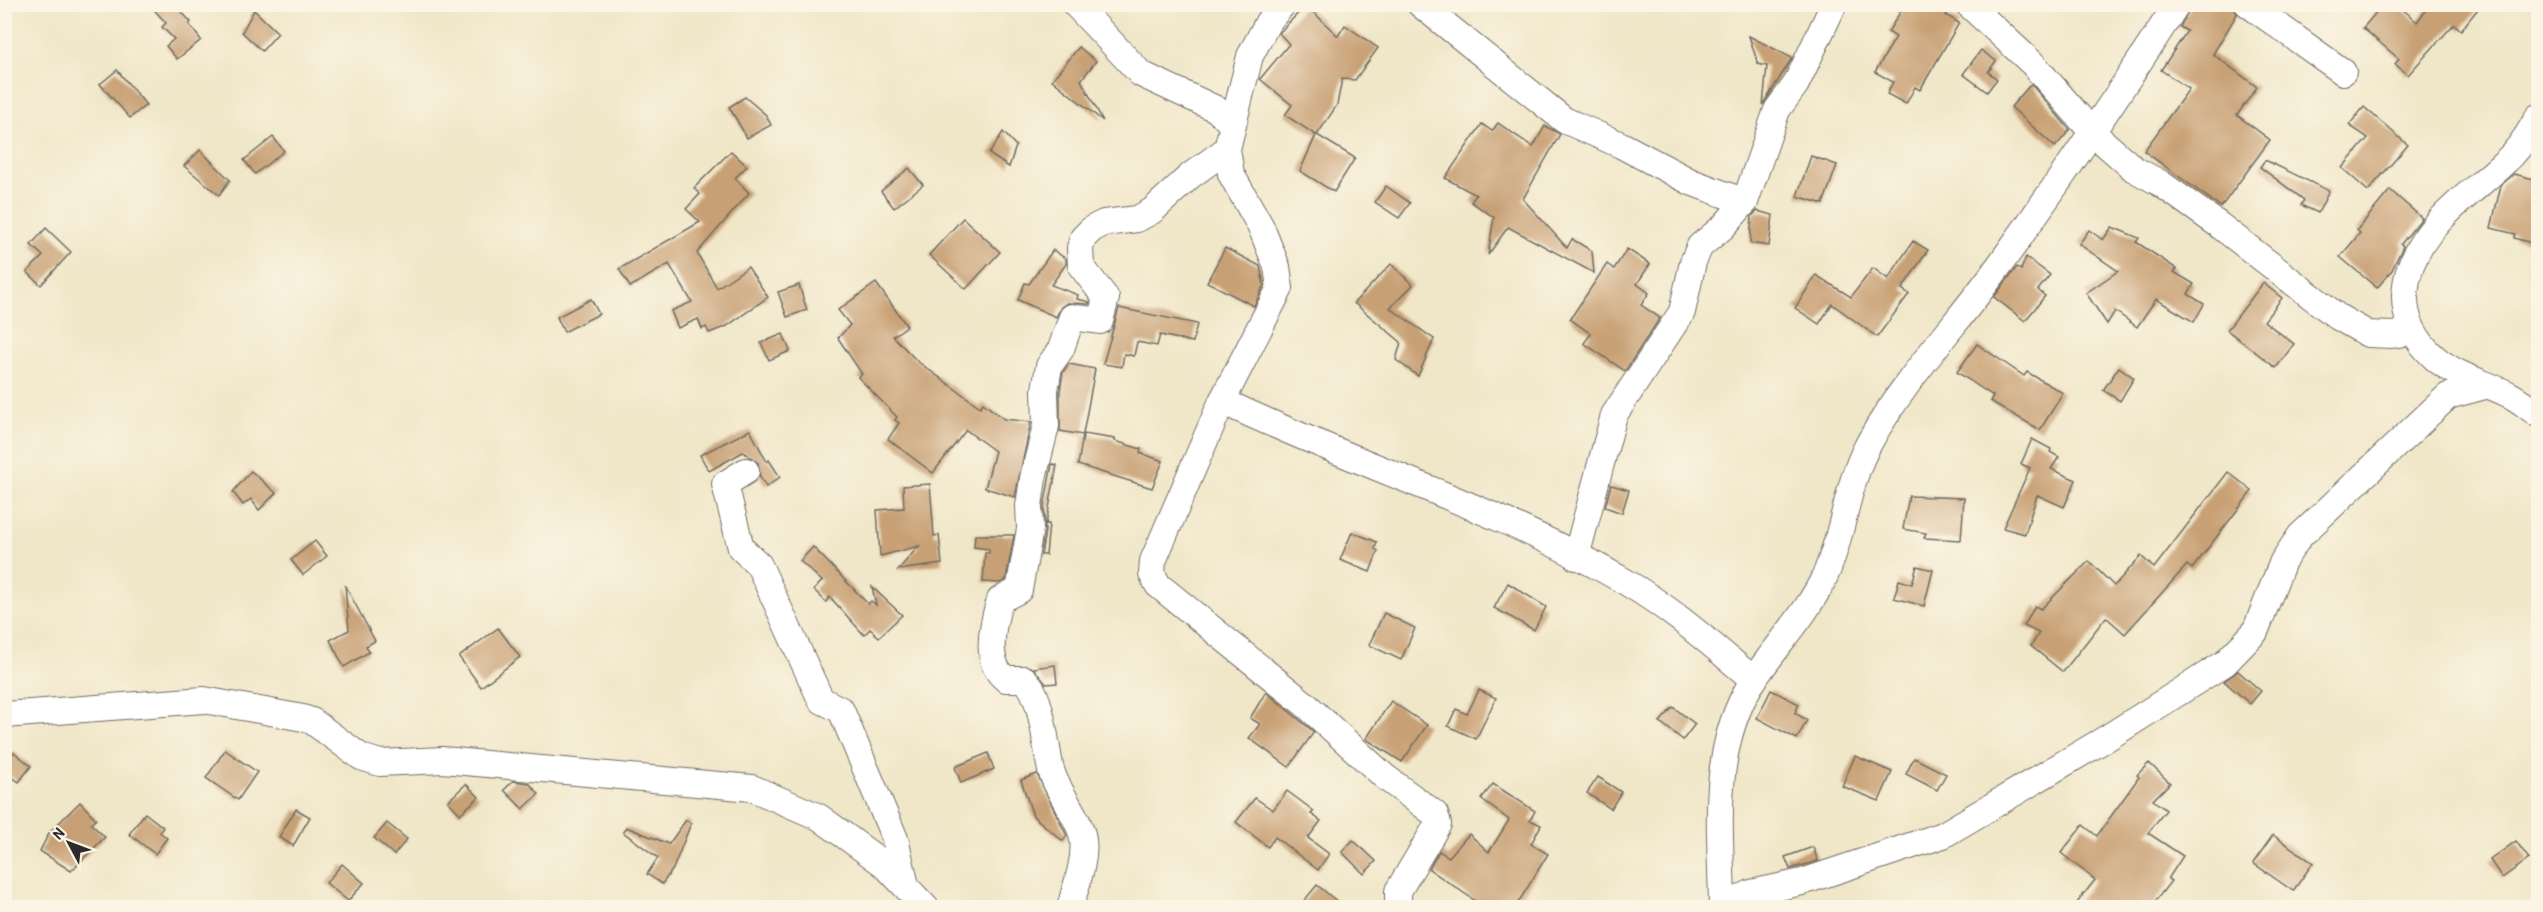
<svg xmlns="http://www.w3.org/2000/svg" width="2543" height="912" font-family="'Patrick Hand',sans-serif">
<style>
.building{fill:#c8a075}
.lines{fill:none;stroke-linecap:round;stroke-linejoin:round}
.minor-casing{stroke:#706c62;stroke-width:28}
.minor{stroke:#fff;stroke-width:26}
</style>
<rect width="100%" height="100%" fill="#fcf5e5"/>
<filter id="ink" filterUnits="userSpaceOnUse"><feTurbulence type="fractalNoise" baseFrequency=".0167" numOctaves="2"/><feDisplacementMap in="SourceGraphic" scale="12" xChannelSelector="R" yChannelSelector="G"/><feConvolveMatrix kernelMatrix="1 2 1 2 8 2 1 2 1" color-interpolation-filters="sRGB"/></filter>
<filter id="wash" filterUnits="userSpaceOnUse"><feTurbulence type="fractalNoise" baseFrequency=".008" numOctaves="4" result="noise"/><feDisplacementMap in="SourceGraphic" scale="24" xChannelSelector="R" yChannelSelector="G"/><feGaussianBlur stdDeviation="1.35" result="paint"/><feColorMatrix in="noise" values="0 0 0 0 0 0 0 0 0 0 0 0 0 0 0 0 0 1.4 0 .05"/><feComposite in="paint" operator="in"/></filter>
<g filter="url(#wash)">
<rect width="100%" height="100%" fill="#f0e6c8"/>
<g id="blocks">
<!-- building -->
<g class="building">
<path d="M149,4H174L191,22L189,24L201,40L177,59L166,46L174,39L162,27L166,23Z"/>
<path d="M1905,4H1953L1946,15L1959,23L1920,90L1915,87L1906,104L1887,94L1893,82L1875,72L1896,37L1888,32Z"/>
<path d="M2192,4H2233L2237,14L2213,54L2257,87L2237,115L2270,140L2221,207L2144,151L2189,89L2161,70L2187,31L2180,27Z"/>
<path d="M2383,4H2397L2417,22L2430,4H2482L2461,30L2454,24L2408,75L2395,64L2399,59L2363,28Z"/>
<path d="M1306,5L1338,36L1345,25L1378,48L1355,80L1342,79L1337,105L1317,135L1355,158L1334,192L1300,171L1316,135L1285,115L1292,105L1260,79L1289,44L1279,33Z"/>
<path d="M254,10L278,33L262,51L242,32Z"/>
<path d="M1749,36L1792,58L1763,105L1767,66L1758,64Z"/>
<path d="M1079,47L1096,61L1081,80L1103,121L1052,80Z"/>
<path d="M1981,50L1996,61L1988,72L1997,79L1987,92L1963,74Z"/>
<path d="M117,70L146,105L130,118L100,84Z"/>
<path d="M2031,84L2070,130L2055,147L2011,107Z"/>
<path d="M745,97L766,115L771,125L747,138L729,107Z"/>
<path d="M2364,107L2408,145L2368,191L2342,168L2368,138L2349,125Z"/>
<path d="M1498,123L1533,147L1545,126L1560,134L1523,199L1567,248L1572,239L1592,251L1594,273L1508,227L1488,255L1494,217L1471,202L1476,195L1445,178L1482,124L1492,131Z"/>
<path d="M1003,132L1016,146L1009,167L989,154Z"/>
<path d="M273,137L284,151L255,174L244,160Z"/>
<path d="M200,150L230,180L219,195L184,166Z"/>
<path d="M731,151L747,166L735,178L749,193L697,253L717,288L748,267L768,297L727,326L709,333L706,327L702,329L698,319L678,328L671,311L692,302L669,264L630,287L619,269L700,222L686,209L700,194L694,188Z"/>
<path d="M1811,156L1837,165L1823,204L1797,196Z"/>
<path d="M2265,160L2329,191L2318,213L2301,205L2304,200L2260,167Z"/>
<path d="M909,168L923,185L894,208L881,191Z"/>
<path d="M2514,174L2538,180V245L2514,238L2515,234L2491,228L2501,185Z"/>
<path d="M1386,186L1410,203L1399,218L1375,202Z"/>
<path d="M2390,190L2422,218L2401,244L2403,246L2392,270L2377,288L2340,257L2360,233L2357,230Z"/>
<path d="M1757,211L1773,215L1769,246L1750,243L1752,216Z"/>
<path d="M963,218L1000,252L966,289L929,255Z"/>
<path d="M2112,227L2139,238L2136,242L2177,269L2174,272L2194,284L2188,294L2204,304L2194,322L2156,299L2137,327L2115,311L2107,324L2086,293L2118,271L2079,244L2089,230L2103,240Z"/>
<path d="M46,228L71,252L41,285L27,272L43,256L31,245Z"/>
<path d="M1913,241L1928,250L1902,289L1909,294L1877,337L1832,304L1819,324L1795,308L1816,275L1851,297L1873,268L1888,279Z"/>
<path d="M1225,248L1260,266L1264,285L1254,306L1207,282Z"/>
<path d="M1627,249L1650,264L1637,284L1649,293L1641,305L1660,318L1625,371L1584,343L1591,334L1570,319L1607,264L1614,269Z"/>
<path d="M1053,250L1066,259V264L1051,285L1078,295L1077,299L1090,302L1089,304L1067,303L1061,307L1056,317L1018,300L1025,283L1029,284Z"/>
<path d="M2026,257L2050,275L2038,290L2045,296L2025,321L1994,297L2017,267L2021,270Z"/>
<path d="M1391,264L1413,285L1390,308L1434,339L1418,376L1396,360L1401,342L1354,303Z"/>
<path d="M876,283L907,326L893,336L917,361L980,407L983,403L1004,419L1031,422L1015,497L985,488L995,451L966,430L933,473L888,439L899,423L895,420L897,417L858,377L862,374L838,338L850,325L838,310Z"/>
<path d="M2263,283L2282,298L2264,321L2294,344L2276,368L2227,330Z"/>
<path d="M799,285L807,310L787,317L778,292Z"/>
<path d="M591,299L599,314L564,332L557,317Z"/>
<path d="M1119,308L1197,324L1193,342L1160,335L1157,346L1137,342L1134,356L1124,354L1122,367L1103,364Z"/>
<path d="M783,334L790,351L769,360L761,343Z"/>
<path d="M1977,344L2024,376L2027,372L2063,393L2040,430L1990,401L1993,396L1957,372Z"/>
<path d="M1069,364L1095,369L1083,434L1115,439V441L1141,449L1140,453L1163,461L1152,488L1078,465L1083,435L1060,431V391L1063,372Z"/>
<path d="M2119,367L2134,378L2120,401L2103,390Z"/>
<path d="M750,430L767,462L769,460L780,477L766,487L760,477L758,463L743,452L709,471L700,455Z"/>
<path d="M2032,439L2051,449L2050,452L2059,457L2051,469L2076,480L2064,507L2037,495L2025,534L2003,528L2030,468L2021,464Z"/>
<path d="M1052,464L1057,465L1046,524H1049L1046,555H1041L1045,531L1044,507Z"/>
<path d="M251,471L276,493L259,510L251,499L243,505L233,492Z"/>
<path d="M2228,472L2252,491L2192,569L2187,565L2125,634L2106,617L2063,672L2031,646L2039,633L2024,626L2035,606L2041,609L2089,561L2114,586L2141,556L2154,568Z"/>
<path d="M930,484L934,536L939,535L942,564L898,570L919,546L880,556L877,510L904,508L903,486Z"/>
<path d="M1611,485L1629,490L1622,513L1605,507Z"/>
<path d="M1909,496L1964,498L1961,540L1924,538L1926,533L1903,529Z"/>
<path d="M1352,532L1377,542L1375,549L1378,551L1370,572L1340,560Z"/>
<path d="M975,535H1014L1006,580L999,583L983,582L985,553H989V549L974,547Z"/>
<path d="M315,541L327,556L303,575L291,560Z"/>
<path d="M813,547L868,604L871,601L876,605L872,587L902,615L879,637L870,629L864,635L830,597L826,602L814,590L822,581L800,561Z"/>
<path d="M1917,566L1933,570L1924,606L1894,598L1899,580L1912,584Z"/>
<path d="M1508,583L1546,607L1534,630L1494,608Z"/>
<path d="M345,585L375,641L366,646L369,652L344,667L330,640L349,630Z"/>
<path d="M1384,613L1415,628L1401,660L1369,645Z"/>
<path d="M498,628L520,657L481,687L459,657Z"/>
<path d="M1055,665L1057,683L1046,684L1033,668Z"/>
<path d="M2238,671L2261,691L2250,704L2224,681Z"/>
<path d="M1479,690L1496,698L1476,739L1448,726L1456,709L1467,714Z"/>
<path d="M1771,690L1799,704L1795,713L1807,720L1797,739L1757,718Z"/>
<path d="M1266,692L1314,732L1289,767L1249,738L1260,724L1250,718Z"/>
<path d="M1391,701L1427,725L1402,762L1366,739Z"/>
<path d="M1673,707L1695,724L1683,740L1660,722Z"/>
<path d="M225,750L257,772L238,800L206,778Z"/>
<path d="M14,752L31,766L19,782L4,771V765Z"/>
<path d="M988,753L994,769L961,783L955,767Z"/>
<path d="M1855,756L1892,772L1879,801L1842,786Z"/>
<path d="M1914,758L1946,774L1937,790L1906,774Z"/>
<path d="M2149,763L2170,783L2153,800L2166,810L2148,833L2183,856L2168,879L2171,881L2150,908H2073L2095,880L2061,853L2083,825L2097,836L2139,777L2137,775Z"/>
<path d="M1037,774L1064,830L1067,836L1063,841L1033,816L1021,780Z"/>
<path d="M1598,777L1621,792L1611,809L1587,793Z"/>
<path d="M513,781L529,783L539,794L523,809L504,790Z"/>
<path d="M466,784L479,797L460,814L448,801Z"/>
<path d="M1493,784L1535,811L1530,820L1541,825L1531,844L1548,854L1515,908H1471L1474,900L1429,869L1439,851L1449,857L1469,834L1489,852L1509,820L1481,799Z"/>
<path d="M1287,791L1314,811L1311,814L1321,821L1308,838L1329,854L1318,870L1275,837L1268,847L1236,822L1255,798L1273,810Z"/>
<path d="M80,802L96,819L91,824L105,837L71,871L40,851L49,833Z"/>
<path d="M296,809L310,817L293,846L279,837Z"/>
<path d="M145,813L163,827L160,832L167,838L155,854L129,834Z"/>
<path d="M686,820L691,823L673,869L662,884L647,874L658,858L623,832L626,827L669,844Z"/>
<path d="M387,823L407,839L394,855L374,838Z"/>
<path d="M2273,835L2313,863L2293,891L2253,863Z"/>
<path d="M1353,840L1376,861L1364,874L1342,852Z"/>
<path d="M2516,841L2529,859L2502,878L2490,860Z"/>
<path d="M1813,847L1818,861L1790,869L1785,857Z"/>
<path d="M342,864L364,883L348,901L326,883Z"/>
<path d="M1317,885L1345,908H1298Z"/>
</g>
</g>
</g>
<g filter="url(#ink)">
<use href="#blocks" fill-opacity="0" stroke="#706c62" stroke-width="1.5"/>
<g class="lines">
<!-- minor casing -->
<g class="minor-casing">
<g id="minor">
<path d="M1075,4L1141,74L1216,109L1233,125"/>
<path d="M1283,4L1268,22L1250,56L1227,149L1231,174L1261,227L1277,267L1280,288L1222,401L1153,561L1152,574L1158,585L1306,705L1385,777L1435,814L1438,824L1398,891V908"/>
<path d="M1420,4L1564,120L1621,145L1691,182L1745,202"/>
<path d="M1968,4L2033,64L2093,133L2134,169L2160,183L2219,225L2338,317L2368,334L2392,335L2412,332"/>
<path d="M2248,4L2343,72"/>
<path d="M2538,117C2531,130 2523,143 2513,154C2471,197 2409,228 2405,294C2404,320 2416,341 2435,358C2456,376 2484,382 2508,394C2519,399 2529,408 2538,414"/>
<path d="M1222,401C1355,464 1496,507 1624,581C1671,608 1712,645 1754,680"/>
<path d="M746,471L725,484L741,548L759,565L821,700L841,710L895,839L906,886"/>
<path d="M1576,557L1614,415L1682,312L1693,262L1700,246L1723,227L1745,202L1777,110L1796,84L1834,4"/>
<path d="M4,715L204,700L303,718L312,721L361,757L380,763L443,760L752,788L819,817L885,865L926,908"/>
<path d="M1722,906C1721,829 1709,748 1754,679C1777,645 1807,614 1825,576C1844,533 1846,485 1869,443C1905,378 1958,323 2001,263C2062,178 2120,92 2177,4"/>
<path d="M1070,908C1075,888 1086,861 1083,840C1081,819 1058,794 1051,770C1045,746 1043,695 1024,679H1006C983,663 993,622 1000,600L1019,590L1030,529L1029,506L1033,478L1046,426L1045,390L1049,366L1061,349L1072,317L1100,321L1106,298L1081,266L1080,248L1083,238L1092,229L1104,223L1137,219L1152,211L1190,176L1227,149"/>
<path d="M1721,908L1751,893L1802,882L1943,835L2107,738L2225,663L2255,632L2283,561L2300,536L2448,396L2485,386"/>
</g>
</g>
<!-- minor -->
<use href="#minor" class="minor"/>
</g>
</g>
<!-- margin -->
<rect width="2543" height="912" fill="none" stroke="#fcf5e5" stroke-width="24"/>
<!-- north arrow -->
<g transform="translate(69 843) rotate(311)" stroke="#fcf5e5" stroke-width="4.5" paint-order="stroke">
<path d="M0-4.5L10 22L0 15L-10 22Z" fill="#2b2b2b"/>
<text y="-9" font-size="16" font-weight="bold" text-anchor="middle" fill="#2b2b2b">N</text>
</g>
</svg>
